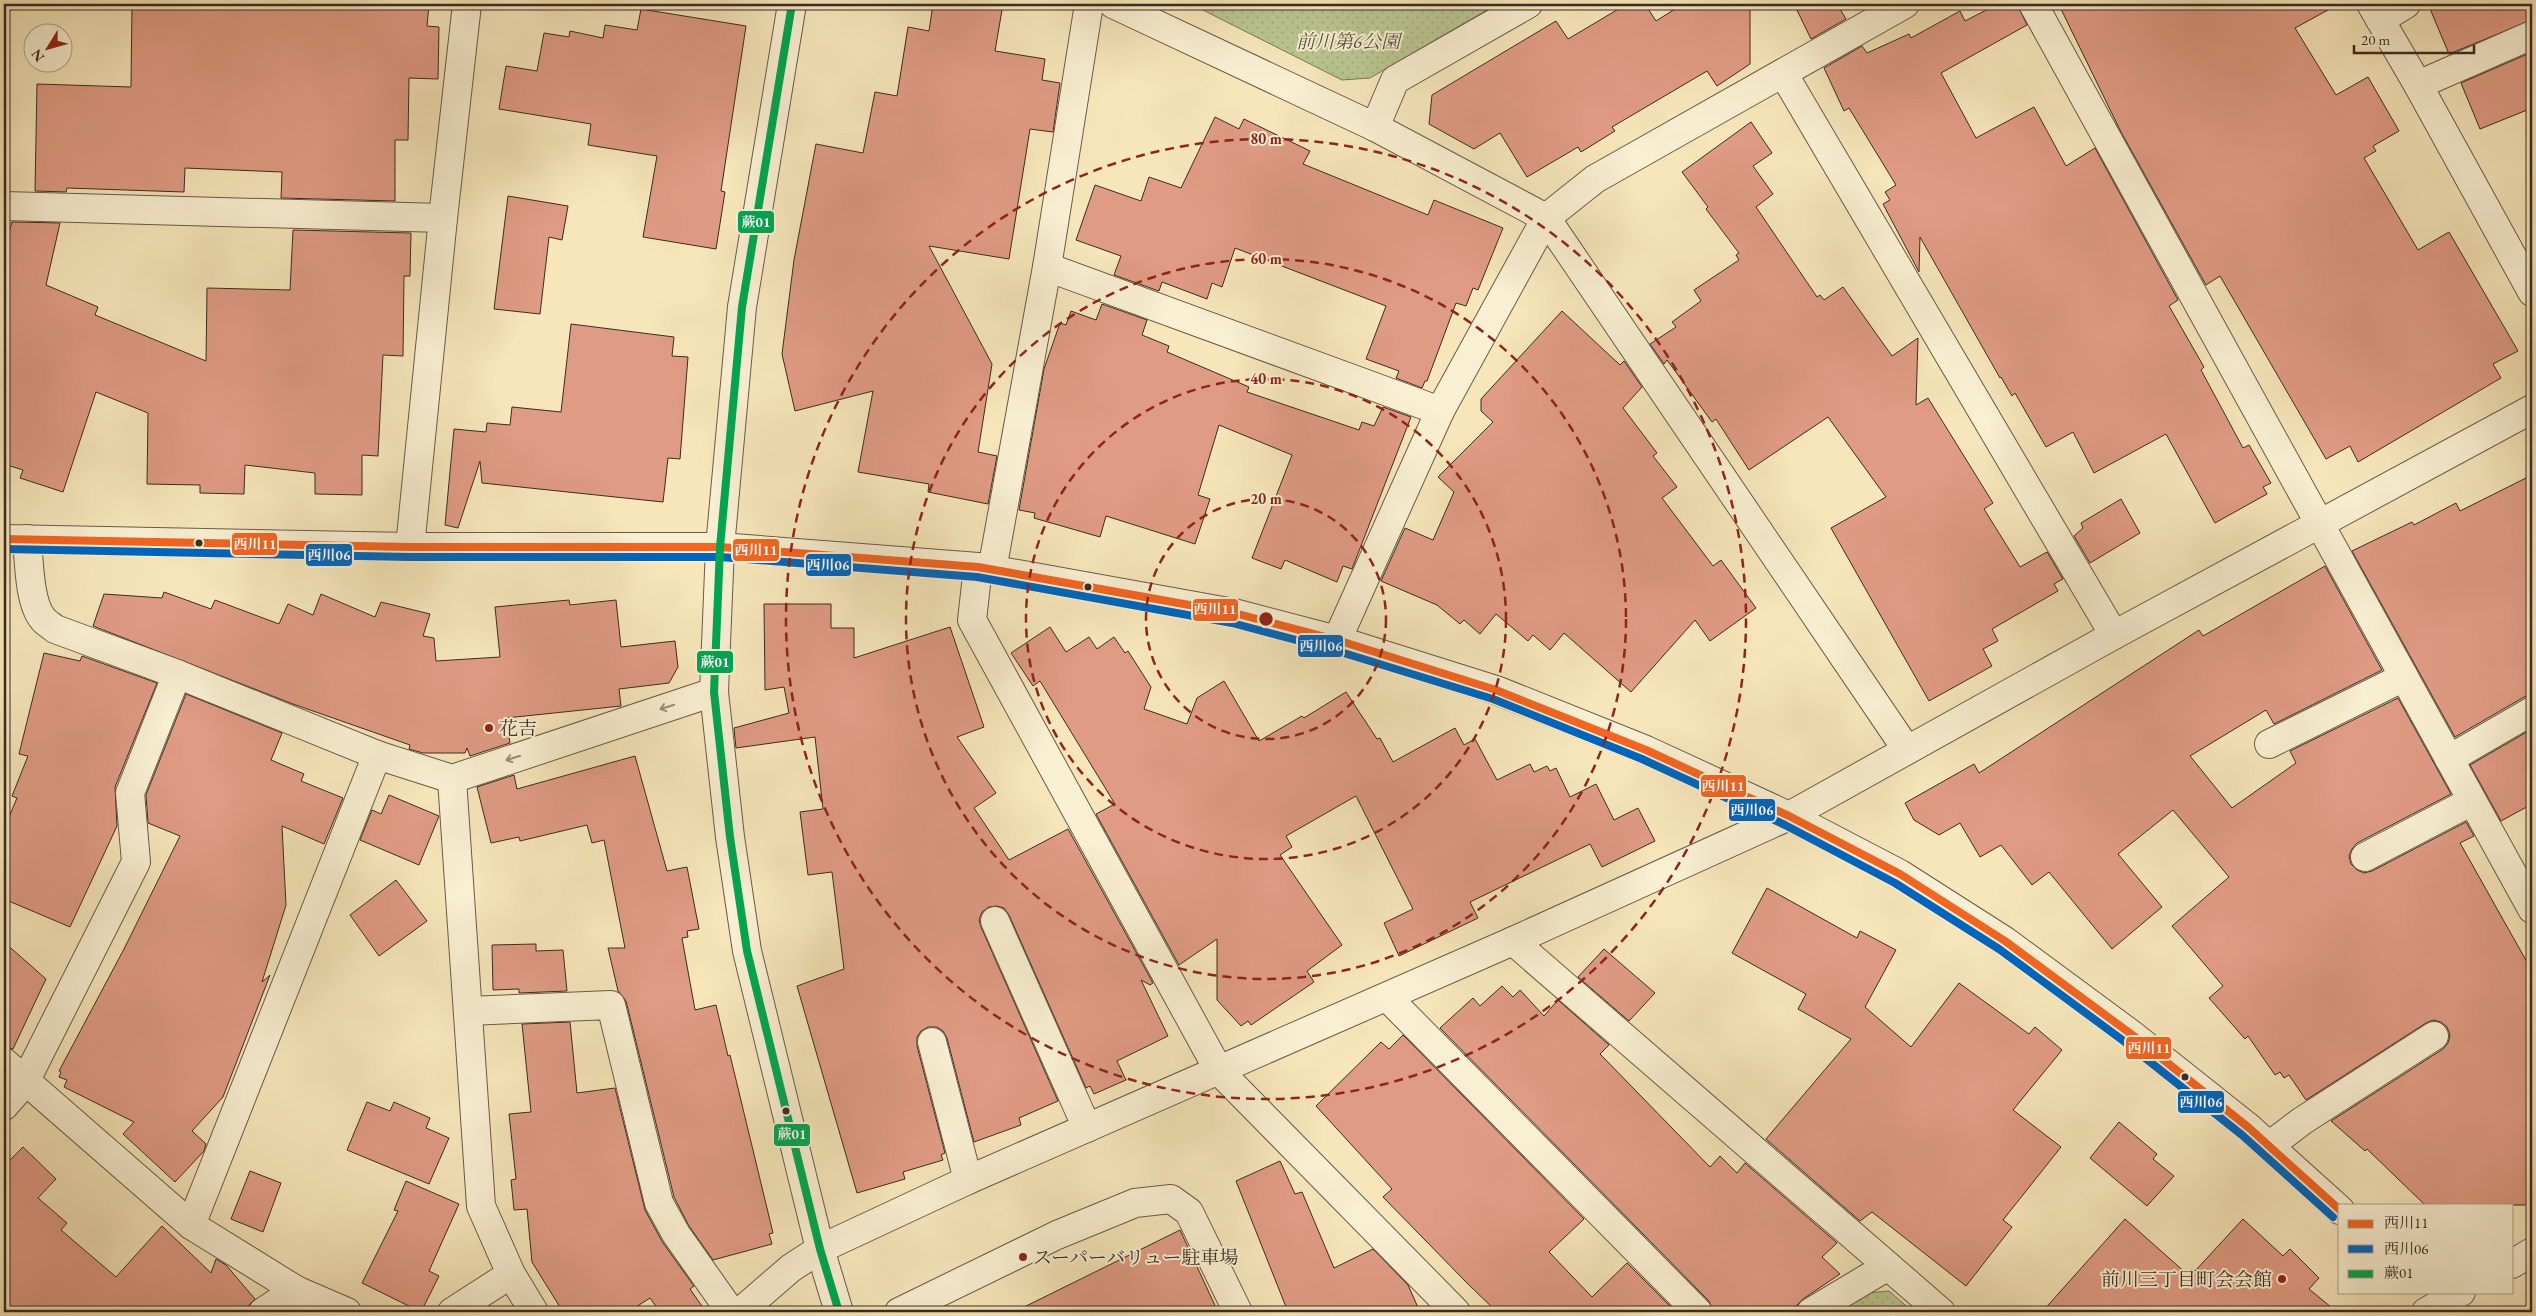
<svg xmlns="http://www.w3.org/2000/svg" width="2536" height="1316" font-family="'EB Garamond','Noto Serif JP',serif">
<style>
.park{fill:url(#park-dots);stroke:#7a785a}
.building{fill:#df9b83;stroke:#3a2b23}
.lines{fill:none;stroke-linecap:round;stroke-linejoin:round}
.minor-casing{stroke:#695a49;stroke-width:30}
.minor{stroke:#f9efd2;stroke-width:28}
.bus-1-casing{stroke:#f9efd2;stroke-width:11}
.bus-2-casing{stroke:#f9efd2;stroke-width:11}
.bus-3-casing{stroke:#f9efd2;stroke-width:11}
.bus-1{stroke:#f26522;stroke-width:8}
.bus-2{stroke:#0065bd;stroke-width:8}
.bus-3{stroke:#00a651;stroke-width:8}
.oneway{stroke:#9a8d7a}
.ring{fill:none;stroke:#8f2418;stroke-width:2.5;stroke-dasharray:9 6}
.bus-dot{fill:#3a2b23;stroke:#f9efd2;stroke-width:2}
.poi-dot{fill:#8f2418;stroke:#f9efd2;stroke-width:2}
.labels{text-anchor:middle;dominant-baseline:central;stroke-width:4;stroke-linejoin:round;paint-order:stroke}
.park-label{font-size:19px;font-style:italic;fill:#5a523e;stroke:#f9efd2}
.poi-label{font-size:19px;fill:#3a2b23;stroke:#f9efd2;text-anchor:start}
.centre{fill:#8f2418;stroke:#f9efd2;stroke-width:2.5}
.ring-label{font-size:15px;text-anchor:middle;font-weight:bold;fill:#8f2418;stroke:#f9efd2;stroke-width:4;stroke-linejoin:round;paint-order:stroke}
.line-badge{stroke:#f9efd2;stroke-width:2}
.badge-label{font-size:14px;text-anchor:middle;font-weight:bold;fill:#fff}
</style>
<defs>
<pattern id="park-dots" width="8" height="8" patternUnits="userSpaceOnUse" patternTransform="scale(1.25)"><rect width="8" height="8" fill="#bac691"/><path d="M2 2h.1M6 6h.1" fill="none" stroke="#a1aa7d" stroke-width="1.8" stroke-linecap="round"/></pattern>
</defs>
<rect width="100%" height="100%" fill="#f6e6ba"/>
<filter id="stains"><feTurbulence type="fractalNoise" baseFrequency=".004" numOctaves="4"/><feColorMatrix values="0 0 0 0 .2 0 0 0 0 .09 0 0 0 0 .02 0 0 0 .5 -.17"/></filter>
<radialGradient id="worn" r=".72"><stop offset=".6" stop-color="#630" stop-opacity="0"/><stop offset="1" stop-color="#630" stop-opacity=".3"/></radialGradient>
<!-- park -->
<g class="park">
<path d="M1191,4H1497L1370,78L1342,80Z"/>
<path d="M1889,1291L1913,1312H1835L1867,1293Z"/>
</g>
<!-- building -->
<g class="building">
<path d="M132,4H429L427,26L439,27L438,79L409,78L408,140H395V201L281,198L282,172L185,168L184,192L67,188L66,192L35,191L37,84L131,87Z"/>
<path d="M933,4H1003L995,51L1045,59L1042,80L1060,83L1053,132L1030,129L1009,259L929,246L992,364L978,452L997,456L988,504L928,492L929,484L858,472L873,391L795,411L782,354L794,260L816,144L863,153L875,92L897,96L908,27L929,31Z"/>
<path d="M1627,4H1645L1656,21L1683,4H1750V64L1717,86L1707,71L1612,127L1615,131L1581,152L1578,147L1527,177L1500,133L1474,149L1429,124L1432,95L1556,21L1568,39Z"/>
<path d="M1794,4H1837L1846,19L1811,39Z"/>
<path d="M1998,4H2017L2027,25L1941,73L1976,138L2034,107L2066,166L2095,148L2178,300L2169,306L2204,367L2201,370L2243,448L2249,445L2271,483L2263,487L2267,494L2215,523L2166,434L2094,473L2073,432L2046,447L2015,393L2012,396L2001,377L2000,378L1920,237L1919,272L1883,204L1890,200L1885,192L1896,185L1849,108L1844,111L1824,68L1862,46L1867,53L1909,34L1911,38L1960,11L1965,21Z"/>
<path d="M2051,4H2339L2295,28L2336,95L2368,77L2399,131L2373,146L2376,151L2364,158L2418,250L2449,232L2518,351L2493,364L2501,378L2358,462L2350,446L2326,459L2220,276L2206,285L2121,132L2060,7L2054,10Z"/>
<path d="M2428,4H2532V20L2449,54Z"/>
<path d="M641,9L746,26L721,191L725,192L716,249L643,237L657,156L588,145L591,124L499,109L506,66L537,71L544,33L569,37L570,31L603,38L605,25L637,30Z"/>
<path d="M2532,52V108L2480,129L2461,83Z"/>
<path d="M1215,117L1239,129L1244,119L1310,151L1303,164L1428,215L1434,200L1503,228L1478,290L1473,288L1466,306L1456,303L1427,381H1425L1422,388L1396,378L1399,371L1366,359L1386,306L1235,248L1222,287L1212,283L1207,299L1162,282L1159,291L1114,275L1121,256L1076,240L1095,185L1141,201L1149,177L1181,188Z"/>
<path d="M1751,122L1772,153L1753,166L1773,194L1756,207L1817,297L1820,295L1824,300L1843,287L1892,356L1918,338L1916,405L1928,398L1993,503L1984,509L2020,567L2047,552L2063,579L2054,584L2058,591L1992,629L1998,641L1983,649L1992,666L1929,701L1831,528L1886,497L1828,417L1749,470L1716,419L1712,422L1667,360L1664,364L1650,344L1676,327L1672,322L1701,301L1694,290L1739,260L1736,255L1739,253L1706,209L1708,207L1682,172Z"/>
<path d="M508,196L568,206L562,240L549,237L540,314L494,309Z"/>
<path d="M12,222L60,223L46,285L98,307L95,315L206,361L207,288L290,290L293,230L411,233L410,276H404L403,356L383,355L378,456L362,455V495L315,494V473L245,465L244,494L200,493V485L147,484L148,413L96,392L63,492L20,478L23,470L4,464V227L10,229Z"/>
<path d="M1102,304L1147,320L1142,335L1169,346L1167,352L1249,387L1247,392L1359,430L1362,422L1374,426L1383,407L1411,417L1352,569L1343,566L1337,582L1285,560L1281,569L1252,558L1292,455L1219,425L1198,495L1210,499L1195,544L1106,516L1100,537L1034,518L1035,513L1019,510L1044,369L1060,323L1066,325L1071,311L1096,320Z"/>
<path d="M1562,311L1620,365L1624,361L1642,387L1623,408L1657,453L1653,456L1677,487L1662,498L1713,566L1721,560L1756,608L1710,641L1695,620L1631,692L1564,633L1550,650L1533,635L1528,641L1496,614L1480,634L1464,620L1460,624L1437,605L1381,581L1405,528L1433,540L1454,492L1438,477L1493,422L1481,411V399Z"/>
<path d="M571,324L674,337L672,356L688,357L680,459L668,458L663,502L482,483L480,461L458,528L445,525L454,429L486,432L487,423L510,425L512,407L561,412Z"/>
<path d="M2532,475V695L2524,697L2455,737L2352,551L2412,522L2414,525L2456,503L2460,511Z"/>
<path d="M2121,499L2140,533L2090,563L2074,536L2083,528L2081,523Z"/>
<path d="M2325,566L2382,670L2274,724L2266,710L2190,756L2232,808L2296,763L2290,751L2398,698L2451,794L2357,843L2352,849L2349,856L2351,864L2357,870L2364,873L2372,871L2466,822L2474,836L2460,843L2532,971V1205H2425L2367,1149L2365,1151L2331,1121L2443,1049L2448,1043L2450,1035L2447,1027L2441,1022L2433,1020L2426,1023L2306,1100L2289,1075L2284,1078L2280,1072L2275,1075L2248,1036L2245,1039L2209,998L2223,986L2172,926L2229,877L2173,810L2118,854L2162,907L2112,949L2049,872L2032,885L2001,845L1980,857L1960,823L1939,835L1914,820L1905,803L1974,764L1979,773L2199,630L2203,636Z"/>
<path d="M164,592L211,609L215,600L279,624L288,604L313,615L321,594L375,617L381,602L430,614L423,636L434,638L436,661L500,657L495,607L569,600L570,605L616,600L621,647L675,641L678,667L669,683L619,689L621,706L506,718L510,743L470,756L467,748L465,753H423L409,749L410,745L293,704L93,626L104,594L162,598Z"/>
<path d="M764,604H831V628H854V658L950,627L984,727L957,737L996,793L974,808L1009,860L1068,829L1153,983L1150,985L1141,980L1168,1036L1117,1061L1126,1080L1094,1094L1090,1086L1086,1088L1009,915L1004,908L997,906L989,907L982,912L979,920L981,927L1058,1101L1019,1118L1021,1125L974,1142L947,1038L943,1031L937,1027H928L921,1031L917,1037V1046L945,1153L941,1155L943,1160L903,1172L905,1179L857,1193L797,986L844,969L832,872L808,875L800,812L823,809L815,737L736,748L734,728L789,713L784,687L765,690Z"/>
<path d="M1050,627L1066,652L1089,637L1097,649L1114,637L1125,653L1128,651L1151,687L1144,709L1187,724L1197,698L1224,681L1259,741L1302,716L1304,718L1346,692L1377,739L1380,738L1393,762L1455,728L1464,745L1475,739L1497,780L1530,764L1534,772L1547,766L1550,771L1556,768L1570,797L1596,784L1614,820L1638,808L1655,841L1602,867L1590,844L1470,902L1478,918L1399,956L1384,923L1413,909L1356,796L1286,836L1292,847L1280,855L1342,945L1307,971L1314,982L1251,1025L1248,1021L1241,1026L1217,1000V939L1179,965L1096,814L1115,804L1040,681L1033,686L1011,653Z"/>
<path d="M44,653L80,661L82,656L157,683L115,787L117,826L70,927L4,899V829L17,798L12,796L28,756L19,754Z"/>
<path d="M186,694L282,733L271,760L304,774L301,781L343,798L324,844L282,826L286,905L262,982L270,975L223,1097L192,1131L206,1144L204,1151L175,1182L123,1134L134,1122L64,1087L67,1080L59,1077L61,1072L59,1071L124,949L180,836L148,823L146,795Z"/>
<path d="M2532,729V804L2501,821L2470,765Z"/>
<path d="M635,756L667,871L687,867L699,929L687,931L688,937L682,938L695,1010L716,1005L728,1056L730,1055L773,1233L769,1234L772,1244L713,1260L689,1226L674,1197L626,1001L618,991L608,948H625L604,840L592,843L587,825L520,841L519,837L491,843L477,787L514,775L517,789Z"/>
<path d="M389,795L439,816L419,865L360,840L372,810L381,814Z"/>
<path d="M396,880L427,921L379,956L350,915Z"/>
<path d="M1767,888L1857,938L1860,931L1896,950L1865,1007L1911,1047L1959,983L2029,1034L2035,1027L2062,1050L2013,1110L2061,1147L2003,1220L2012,1227L1966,1286L1872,1212L1860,1221L1766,1139L1851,1039L1798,1009L1806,994L1732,953Z"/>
<path d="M4,942L46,979L13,1049L4,1047Z"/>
<path d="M536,944V951L563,950L567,991L519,993V989L493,990L492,945Z"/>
<path d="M1604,949L1655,993L1629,1021L1578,977Z"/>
<path d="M1502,986L1513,997L1520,990L1544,1016L1558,1000L1609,1045L1600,1054L1710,1167L1720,1156L1737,1173L1745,1163L1837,1243L1822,1257L1840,1274L1803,1299L1797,1305L1795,1312H1713L1709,1301L1440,1028L1473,998L1480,1006Z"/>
<path d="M570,1022L577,1093L615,1088L645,1210L663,1243L694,1286L690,1289L706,1312H660L650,1298L628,1312H563L532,1262L527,1209L514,1210L511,1180L516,1179L509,1114L531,1112L522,1024Z"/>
<path d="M1403,1035L1584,1219L1549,1252L1592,1297L1627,1263L1676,1312H1497L1467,1283L1383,1197L1392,1189L1316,1106L1381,1042L1389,1049Z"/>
<path d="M367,1102L390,1111L394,1102L430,1118L426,1128L449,1138L429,1184L347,1150Z"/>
<path d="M2119,1122L2157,1154L2153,1159L2174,1176L2147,1206L2090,1158Z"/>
<path d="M23,1147L56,1179L38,1198L67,1223L61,1230L116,1277L162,1226L211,1273L216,1259L226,1265L255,1299L249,1305L247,1312H4V1166Z"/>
<path d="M1280,1161L1295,1194L1302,1192L1334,1268L1373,1249L1408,1285L1420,1312H1288L1236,1181Z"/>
<path d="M250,1171L281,1183L263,1232L231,1219Z"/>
<path d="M406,1181L459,1204L429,1271L439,1276L421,1312L362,1283L398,1211L394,1210Z"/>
<path d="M2125,1219L2187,1274L2191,1269L2195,1271L2243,1219L2283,1256L2290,1249L2319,1278L2309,1289L2337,1312H2042Z"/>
<path d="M1180,1230L1218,1312H1014Z"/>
</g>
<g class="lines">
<!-- minor casing -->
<g class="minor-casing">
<g id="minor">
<path d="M792,4L742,307L720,547L714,692L730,837L747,951L820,1249L839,1312"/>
<path d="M1113,4L1375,127L1546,218L1907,750"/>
<path d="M2033,4L2532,909"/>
<path d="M2371,4L2418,85L2532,292"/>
<path d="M2380,20L2406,4"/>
<path d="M1783,73L2114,635"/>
<path d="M2418,85L2532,35"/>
<path d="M1375,127L1395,80L1528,4"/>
<path d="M4,206L443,218"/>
<path d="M1047,267L1440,411"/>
<path d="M4,539L410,547H720L978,567L1234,613L1337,640L1496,690L1646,750L1789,816L1900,874L2005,941L2131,1034L2248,1127L2340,1210"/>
<path d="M27,539C29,560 29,603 43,619C46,623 52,626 55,629L177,674L377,755L452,779L714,692"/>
<path d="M410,547L443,218L467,4"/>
<path d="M978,567L972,620L1219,1071L1456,1312"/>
<path d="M992,570L1047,267L1089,4"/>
<path d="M1337,640L1440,411L1546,218L1595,179L1905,4"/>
<path d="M2269,744L2404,677"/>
<path d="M2449,759L2532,711"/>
<path d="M452,779L481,1206L511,1274L534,1312"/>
<path d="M2365,857L2472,801"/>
<path d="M995,921L1087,1128"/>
<path d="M1513,941L1941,1312"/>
<path d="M1387,997L1698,1312"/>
<path d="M468,1011L611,1005L659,1203L676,1234L731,1312"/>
<path d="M932,1042L968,1180"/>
<path d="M4,1062L191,1225L296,1290L347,1312"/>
<path d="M4,1106L25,1082L136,862L130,793L177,674"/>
<path d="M2269,1146L2302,1121L2434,1036"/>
<path d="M191,1225L377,755"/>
<path d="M2512,1264L2532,1252"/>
<path d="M263,1312L296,1290"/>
<path d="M452,1312L511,1274"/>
<path d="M740,1312L791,1268L820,1249L968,1180L1513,941L1789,816L2114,635L2532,409"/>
<path d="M899,1312L1057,1235L1135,1203L1171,1199L1189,1212L1238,1312"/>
<path d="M1811,1312L1888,1266"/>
<path d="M2426,1312L2461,1292"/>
</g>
</g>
<!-- minor -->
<use href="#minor" class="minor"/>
<!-- bus-1 casing -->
<g class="bus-1-casing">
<path id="bus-1" d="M4,539L410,547H720L978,567L1234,613L1337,640L1496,690L1646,750L1789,816L1900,874L2005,941L2131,1034L2248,1127L2340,1210"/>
</g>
<!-- bus-2 casing -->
<g class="bus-2-casing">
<path id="bus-2" d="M4,549L410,557H720L977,577L1232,623L1334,650L1493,699L1642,759L1785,825L1895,883L1999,949L2125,1042L2242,1135L2333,1217"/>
</g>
<!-- bus-3 casing -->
<g class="bus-3-casing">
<path id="bus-3" d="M792,4L742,307L720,547L714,692L730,837L747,951L820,1249L839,1312"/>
</g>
<!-- bus-1 -->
<use href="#bus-1" class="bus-1"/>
<!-- bus-2 -->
<use href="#bus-2" class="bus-2"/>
<!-- bus-3 -->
<use href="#bus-3" class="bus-3"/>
</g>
<!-- one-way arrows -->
<defs><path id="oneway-shaft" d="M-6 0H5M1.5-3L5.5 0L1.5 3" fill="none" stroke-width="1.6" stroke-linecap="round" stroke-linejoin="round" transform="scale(1.25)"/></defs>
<g class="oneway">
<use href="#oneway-shaft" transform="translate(667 707) rotate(162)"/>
<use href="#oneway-shaft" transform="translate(513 758) rotate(162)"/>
</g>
<!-- distance rings -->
<g class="ring">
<circle cx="1266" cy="619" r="120"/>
<circle cx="1266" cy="619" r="240"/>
<circle cx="1266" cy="619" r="360"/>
<circle cx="1266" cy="619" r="480"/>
</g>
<!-- markers -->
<g class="bus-dot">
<circle cx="199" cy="543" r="4.5"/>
<circle cx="1088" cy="587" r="4.5"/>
<circle cx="2185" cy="1077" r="4.5"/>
<circle cx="786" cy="1111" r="4.5"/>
</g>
<g class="poi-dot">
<circle cx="489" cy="728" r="5"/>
<circle cx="1023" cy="1257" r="5"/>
<circle cx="2282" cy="1279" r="5"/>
</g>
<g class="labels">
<!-- park labels -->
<g class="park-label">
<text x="1348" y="41">前川第6公園</text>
</g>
<!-- poi labels -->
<g class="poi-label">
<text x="499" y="728">花吉</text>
<text x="1033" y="1257">スーパーバリュー駐車場</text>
<text x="2272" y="1279" text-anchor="end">前川三丁目町会会館</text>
</g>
</g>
<circle cx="1266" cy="619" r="8" class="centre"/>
<g class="ring-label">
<text x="1266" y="144">80 m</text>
<text x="1266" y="264">60 m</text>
<text x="1266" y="384">40 m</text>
<text x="1266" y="504">20 m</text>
</g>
<g class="line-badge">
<rect x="737" y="210" width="38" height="24" rx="5" fill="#00a651"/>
<rect x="231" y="532" width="47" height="24" rx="5" fill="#f26522"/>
<rect x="732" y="538" width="48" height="24" rx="5" fill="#f26522"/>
<rect x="305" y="543" width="48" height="24" rx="5" fill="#0065bd"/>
<rect x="805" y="553" width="47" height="24" rx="5" fill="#0065bd"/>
<rect x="1192" y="598" width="47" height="24" rx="5" fill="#f26522"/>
<rect x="1297" y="634" width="47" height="24" rx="5" fill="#0065bd"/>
<rect x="696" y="650" width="38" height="24" rx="5" fill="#00a651"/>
<rect x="1700" y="774" width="47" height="24" rx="5" fill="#f26522"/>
<rect x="1728" y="798" width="48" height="24" rx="5" fill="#0065bd"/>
<rect x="2125" y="1036" width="47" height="24" rx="5" fill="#f26522"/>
<rect x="2177" y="1090" width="48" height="24" rx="5" fill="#0065bd"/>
<rect x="773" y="1123" width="38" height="24" rx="5" fill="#00a651"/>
</g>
<g class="badge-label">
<text x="756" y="227">蕨01</text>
<text x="255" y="549">西川11</text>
<text x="756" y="555">西川11</text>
<text x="329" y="560">西川06</text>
<text x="828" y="570">西川06</text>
<text x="1215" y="614">西川11</text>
<text x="1321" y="651">西川06</text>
<text x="715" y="667">蕨01</text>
<text x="1723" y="791">西川11</text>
<text x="1752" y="815">西川06</text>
<text x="2149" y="1053">西川11</text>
<text x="2201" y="1107">西川06</text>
<text x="792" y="1139">蕨01</text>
</g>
<!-- margin -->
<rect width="2536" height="1316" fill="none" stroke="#f6e6ba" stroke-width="20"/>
<rect x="5" y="5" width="2526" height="1306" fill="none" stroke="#3a2b23" stroke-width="2.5"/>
<rect x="10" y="10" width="2516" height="1296" fill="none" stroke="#3a2b23"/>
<!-- legend -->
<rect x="2338" y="1204" width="175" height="90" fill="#f9efd2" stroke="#ada18c"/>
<rect x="2348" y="1220" width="25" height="8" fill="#f26522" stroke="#ada18c"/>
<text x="2384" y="1228" font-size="15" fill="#3a2b23">西川11</text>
<rect x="2348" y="1245" width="25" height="8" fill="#0065bd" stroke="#ada18c"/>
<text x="2384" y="1254" font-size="15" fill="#3a2b23">西川06</text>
<rect x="2348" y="1270" width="25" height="8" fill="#00a651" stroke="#ada18c"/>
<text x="2384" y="1278" font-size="15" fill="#3a2b23">蕨01</text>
<!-- north arrow -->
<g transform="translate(48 48) rotate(233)"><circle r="24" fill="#f9efd2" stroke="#ada18c"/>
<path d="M0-4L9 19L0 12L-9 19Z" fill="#8f2418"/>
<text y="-8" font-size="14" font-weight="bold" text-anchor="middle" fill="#3a2b23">N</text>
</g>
<!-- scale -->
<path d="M2354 45v8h120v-8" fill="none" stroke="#3a2b23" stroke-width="2.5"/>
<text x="2361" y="45" font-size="15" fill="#3a2b23" stroke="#f9efd2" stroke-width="4" paint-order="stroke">20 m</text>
<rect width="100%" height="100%" filter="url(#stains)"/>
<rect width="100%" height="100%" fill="url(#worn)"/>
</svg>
